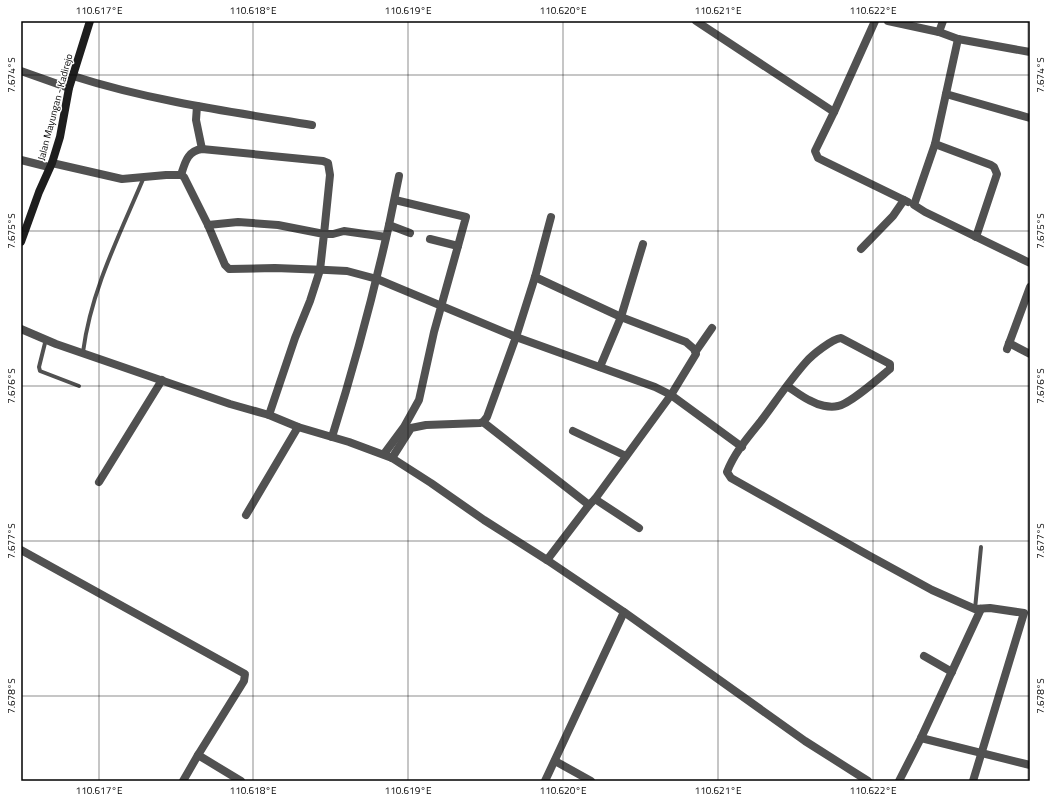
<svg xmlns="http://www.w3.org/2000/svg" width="1051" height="802" font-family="'Titillium Web',sans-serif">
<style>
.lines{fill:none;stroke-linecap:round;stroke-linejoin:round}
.service{stroke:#515151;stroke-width:4}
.minor{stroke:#515151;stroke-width:8}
.tertiary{stroke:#515151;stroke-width:8}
.secondary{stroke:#1e1e1e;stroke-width:8}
.ticks{fill:none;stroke:#000;stroke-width:1;stroke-opacity:0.45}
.labels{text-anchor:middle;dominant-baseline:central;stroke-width:3;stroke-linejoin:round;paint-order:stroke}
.street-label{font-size:10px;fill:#000;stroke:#fff}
.neatline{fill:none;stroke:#000;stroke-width:1.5}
.ticks-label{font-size:10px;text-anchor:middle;fill:#000}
</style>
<rect width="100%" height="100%" fill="#fff"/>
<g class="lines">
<!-- service -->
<g class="service">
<path d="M46,339L39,367L40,371L79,386"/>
<path d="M83,352C91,290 120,234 144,177"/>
<path d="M975,609L981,547"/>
</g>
<!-- minor -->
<g class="minor">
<path d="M696,21L834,112"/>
<path d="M875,21L834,112L815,151L818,158L824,161L904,200"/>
<path d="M888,21L939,32L958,39L1030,52"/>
<path d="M939,32L943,21"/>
<path d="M958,39L935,144L914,205L925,212L1030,263"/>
<path d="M21,71L69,88"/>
<path d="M73,76C151,101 232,112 312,125"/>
<path d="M946,94L1030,118"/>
<path d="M197,106L196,120L202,149"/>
<path d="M935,144L991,165L994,167L997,174L976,237"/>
<path d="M21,160L49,167"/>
<path d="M52,163L122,179L166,175H181L184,177L208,225L225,265L229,269L275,268L327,270L347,271L377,279L516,337L655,387L671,395L742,447"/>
<path d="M181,175C185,163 187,151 202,149L323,161L328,163L330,175L324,234H333L344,231L386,237"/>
<path d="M395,200L466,217L458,246"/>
<path d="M208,225L238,222L278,225L324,234L320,270L310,301L295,338L269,415"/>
<path d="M389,225L399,176"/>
<path d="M861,249L893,216L904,200L908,202"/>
<path d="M535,277L621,317L686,342L694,349L696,354L671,395L595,499L589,505L547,560"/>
<path d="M1009,343L1030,354"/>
<path d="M1007,349L1030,287"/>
<path d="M696,351L712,328"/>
<path d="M600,367L621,317L643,244"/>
<path d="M787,386C795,391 802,397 811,401C818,405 829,408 838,406C850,404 879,378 890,369V364L841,338C832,339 812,355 806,362C790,380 776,401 761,421C749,436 734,453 727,472L731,478L868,555L932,590L975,609L990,608L1024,613L973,781"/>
<path d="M483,422L589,505"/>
<path d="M573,431L626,456"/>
<path d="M332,437C354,367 373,296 389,225L410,233"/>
<path d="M384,454L404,427L419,400L434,332L458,246L430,239"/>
<path d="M392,458L411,428L426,425L480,423L483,422L487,417L516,337L535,277L551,217"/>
<path d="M99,482L162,380"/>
<path d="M595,499L639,528"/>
<path d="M246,515L298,427"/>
<path d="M21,550L245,674L244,681L198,755"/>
<path d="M924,656L952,672"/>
<path d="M921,738L1030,765"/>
<path d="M555,761L591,781"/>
<path d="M183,781L198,755L241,781"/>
<path d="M545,781L624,612"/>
<path d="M899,781L921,738L981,609"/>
</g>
<!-- tertiary -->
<path class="tertiary" d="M21,329L56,344L230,404L269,415L298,427L349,442L392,458L431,483L484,520L547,560L624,612L805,741L868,781"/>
<!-- secondary -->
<path class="secondary" d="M21,242L39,192L52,163L60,137L69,88L90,21"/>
</g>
<!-- ticks -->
<path class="ticks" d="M99,21V781M253,21V781M408,21V781M563,21V781M718,21V781M873,21V781M1028,21V781M21,75H1030M21,231H1030M21,386H1030M21,541H1030M21,696H1030"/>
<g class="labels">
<!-- street labels -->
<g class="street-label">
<text transform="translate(55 107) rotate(-75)">Jalan Mayungan - Kadirejo</text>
</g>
</g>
<!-- border -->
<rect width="1051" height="802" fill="none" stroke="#ffffff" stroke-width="44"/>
<rect x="22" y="22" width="1007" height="758" class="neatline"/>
<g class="ticks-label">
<text x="99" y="14">110.617°E</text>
<text x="253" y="14">110.618°E</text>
<text x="408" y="14">110.619°E</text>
<text x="563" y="14">110.620°E</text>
<text x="718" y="14">110.621°E</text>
<text x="873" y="14">110.622°E</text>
<text transform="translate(11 75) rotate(-90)" y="4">7.674°S</text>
<text transform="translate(1040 75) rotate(-90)" y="4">7.674°S</text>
<text transform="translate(11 231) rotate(-90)" y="4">7.675°S</text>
<text transform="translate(1040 231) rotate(-90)" y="4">7.675°S</text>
<text transform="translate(11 386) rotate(-90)" y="4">7.676°S</text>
<text transform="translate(1040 386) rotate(-90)" y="4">7.676°S</text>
<text transform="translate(11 541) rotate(-90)" y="4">7.677°S</text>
<text transform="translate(1040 541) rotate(-90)" y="4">7.677°S</text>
<text transform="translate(11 696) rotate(-90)" y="4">7.678°S</text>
<text transform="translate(1040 696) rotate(-90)" y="4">7.678°S</text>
<text x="99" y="794">110.617°E</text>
<text x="253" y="794">110.618°E</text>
<text x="408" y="794">110.619°E</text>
<text x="563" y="794">110.620°E</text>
<text x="718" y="794">110.621°E</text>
<text x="873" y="794">110.622°E</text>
</g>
</svg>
